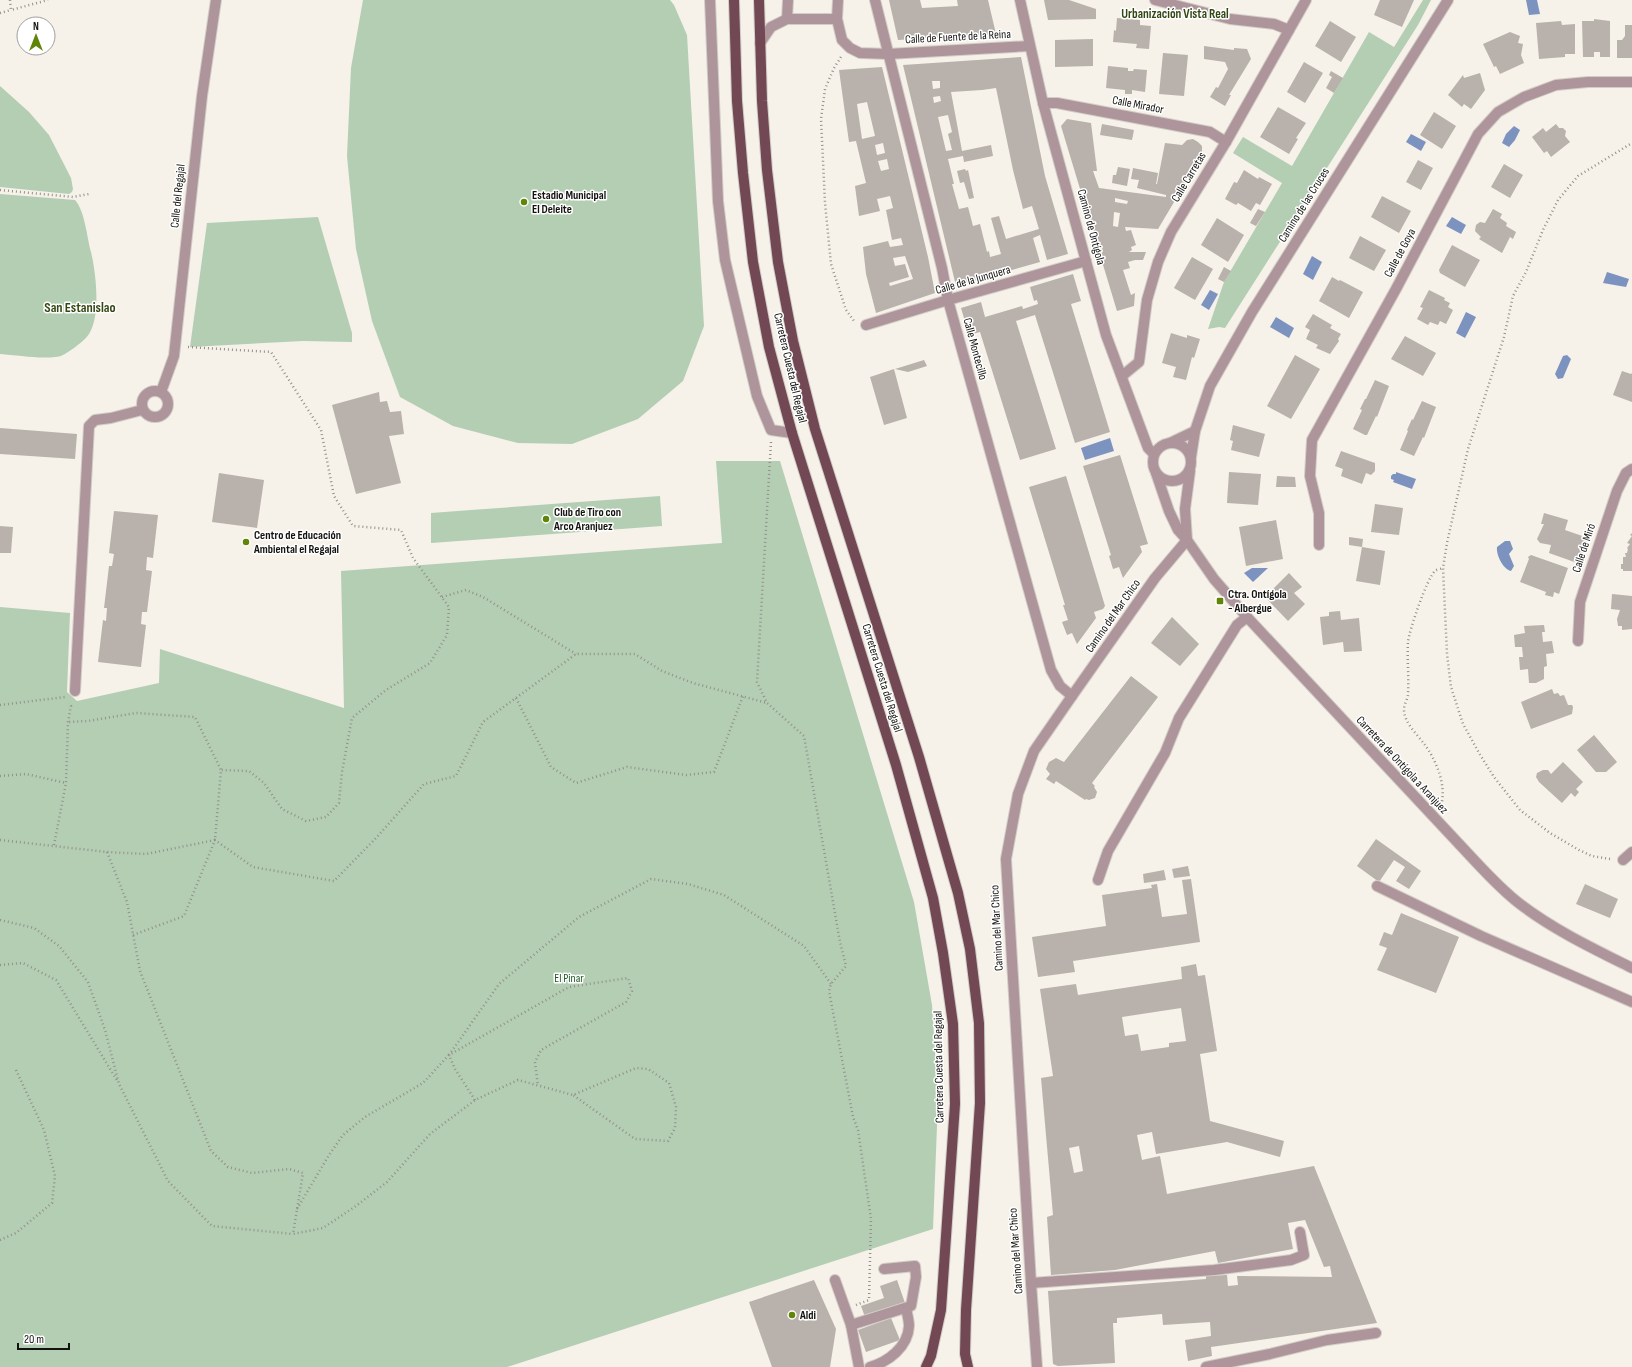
<svg xmlns="http://www.w3.org/2000/svg" width="1632" height="1367" font-family="'Sofia Sans Condensed',sans-serif">
<style>
.green{fill:#b3ceb3}
.water{fill:#7d93bf}
.building{fill:#b9b1ab;fill-rule:evenodd}
.lines{fill:none;stroke-linecap:round;stroke-linejoin:round}
.minor-casing{stroke:#d2cdc6;stroke-width:12}
.major-casing{stroke:#d2cdc6;stroke-width:12}
.path{stroke:#94908b;stroke-width:2.5;stroke-dasharray:1 3;stroke-linecap:butt}
.minor{stroke:#ae949b;stroke-width:10}
.major{stroke:#724855;stroke-width:10}
.poi-dot{fill:#608508;stroke:#fff;stroke-width:1.5}
.labels{text-anchor:middle;dominant-baseline:central;stroke-width:3;stroke-linejoin:round;paint-order:stroke}
.street-label{font-size:12px;fill:#13120f;stroke:#fff}
.poi-label{font-size:12px;font-weight:bold;fill:#13120f;stroke:#fff;text-anchor:start}
.park-label{font-size:12px;fill:#1f5724;stroke:#fff}
.neighbourhood-label{font-size:13px;font-weight:bold;fill:#344713;stroke:#fff}
.quarter-label{font-size:14px;font-weight:bold;fill:#344713;stroke:#fff}
</style>
<rect width="100%" height="100%" fill="#f6f1e9"/>
<!-- green -->
<g class="green">
<path d="M363,0H670L674,5L687,35L704,326L683,381L638,419L572,444L518,443L453,426L400,397L372,321L356,249L347,156L351,68Z"/>
<path d="M1423,0H1431L1418,25L1225,328L1219,327L1208,329L1224,282L1282,183L1233,153L1243,137L1292,166L1369,32L1394,47Z"/>
<path d="M0,86L29,112L49,135L71,178L73,189L72,192L69,194L0,187Z"/>
<path d="M0,194L75,200C85,211 87,238 91,252C96,273 101,315 89,334C86,339 79,344 74,348C68,352 62,357 55,357C38,359 17,355 0,354Z"/>
<path d="M318,217L352,333V342L303,341L190,347L207,223Z"/>
<path d="M716,461H780L914,902L932,1005L938,1100L933,1229L507,1367H0V607L70,613L67,692L77,701L159,683L160,649L344,708L341,571L722,543Z"/>
<path d="M660,496L662,526L431,543V513Z"/>
</g>
<!-- water -->
<g class="water">
<path d="M1526,0H1537L1540,14L1529,15Z"/>
<path d="M1514,126L1520,130L1515,140L1509,147L1502,143L1506,134Z"/>
<path d="M1411,134L1426,142L1421,151L1406,142Z"/>
<path d="M1452,217L1466,225L1461,234L1446,226Z"/>
<path d="M1312,256L1322,262L1313,280L1303,274Z"/>
<path d="M1607,272L1629,279L1626,287L1603,283Z"/>
<path d="M1210,290L1218,294L1209,310L1201,305Z"/>
<path d="M1466,312L1476,317L1465,338L1456,333Z"/>
<path d="M1276,317L1294,328L1289,338L1270,327Z"/>
<path d="M1567,355L1571,359L1563,378L1558,379L1555,374L1563,356Z"/>
<path d="M1110,438L1114,451L1085,460L1081,448Z"/>
<path d="M1396,472L1416,479L1412,489L1393,482L1394,480L1391,479V476L1393,474H1396Z"/>
<path d="M1505,541H1510L1513,549L1509,554L1514,566L1511,571C1503,569 1496,555 1497,547Z"/>
<path d="M1252,568H1268L1253,582L1244,573Z"/>
</g>
<!-- building -->
<g class="building">
<path d="M889,0H920L922,8L958,6L957,0H988L996,34L898,40Z"/>
<path d="M1044,0H1069L1096,9V19L1048,20Z"/>
<path d="M1380,0H1414L1402,27L1374,15Z"/>
<path d="M1117,18L1140,20V25L1151,26L1149,49L1136,48L1137,44L1113,42L1114,30L1116,31Z"/>
<path d="M1594,19L1610,21V57H1600V52H1594V57H1583L1582,21H1594Z"/>
<path d="M1330,21L1356,37L1341,62L1315,46Z"/>
<path d="M1561,21L1562,25L1575,24V54H1565V57L1539,59L1536,23Z"/>
<path d="M1625,25H1632V58H1617V40H1622L1625,36Z"/>
<path d="M1510,32L1520,36L1518,43L1523,44L1521,55L1524,63L1500,74L1496,66L1494,67L1483,44Z"/>
<path d="M1093,39V66L1055,67V40Z"/>
<path d="M1204,46L1234,50V48L1247,49L1251,59L1229,95H1231L1225,106L1210,97L1216,87L1218,88L1228,69L1225,62L1204,59Z"/>
<path d="M1163,53L1188,55L1184,96L1159,94Z"/>
<path d="M1021,57L1045,176L1068,254L1047,260L1040,235L1033,238L1040,262L956,286L903,65ZM932,81H940V88L933,89ZM996,88L1013,170L1023,209L1032,206L1039,229L1006,239L999,216L991,218L1001,254L990,257L989,251L987,252L980,224L973,226L968,207L959,209L952,184H954L948,159L963,156L964,162L993,156L991,145L962,151L951,92L982,90ZM940,96L941,101L934,103L933,97ZM948,115L952,132L948,134L952,150L946,151L938,117Z"/>
<path d="M1304,62L1323,73L1305,103L1287,92Z"/>
<path d="M1108,66L1128,68V71H1133L1134,69L1147,70L1145,92L1132,90V94H1125V90L1106,88Z"/>
<path d="M882,67L928,257L935,293L876,313L866,274L863,247L888,241L890,247L903,245L901,238L892,240L886,210L893,208L890,196L877,199L880,211L859,216L855,186L866,183L856,141L849,142L839,70ZM867,102L875,136L862,139L857,104ZM883,143L885,153L877,155L875,145ZM887,159L889,169L881,171L878,161ZM905,256L913,279L890,286L889,283L909,277L905,264L895,266L893,258Z"/>
<path d="M1331,71L1343,78L1334,93L1326,88L1332,77L1329,75Z"/>
<path d="M1480,73L1485,90L1471,109L1464,104L1462,107L1448,95L1463,75L1464,78Z"/>
<path d="M1278,107L1306,123L1296,138L1298,139L1289,154L1260,137Z"/>
<path d="M1434,112L1456,126L1442,149L1420,135Z"/>
<path d="M1067,119L1091,123L1097,171H1093L1099,188L1166,197V195L1137,188L1139,180L1131,179L1133,168L1158,173L1156,184H1157L1165,143L1182,145L1187,140L1193,139L1198,142L1202,146V155L1158,229L1125,227L1126,231L1131,230L1136,245L1131,247L1132,250L1129,252H1146L1143,260H1135L1128,262L1130,268L1123,270L1131,295L1135,293L1134,306L1117,311L1061,126ZM1115,198L1128,201L1127,204L1115,202ZM1114,212L1120,213L1118,227L1113,226Z"/>
<path d="M1102,124L1134,130L1132,140L1100,135Z"/>
<path d="M1556,124L1559,128H1563L1566,131L1565,136L1570,142L1551,157L1547,151L1544,153L1532,137L1543,128L1546,132Z"/>
<path d="M1418,160L1433,168L1421,190L1406,182Z"/>
<path d="M1504,164L1523,175L1510,198L1491,187Z"/>
<path d="M1118,167L1130,169L1127,186L1112,183L1113,175H1116Z"/>
<path d="M965,169L966,171L968,170L974,198L969,199L964,182L960,183L957,171Z"/>
<path d="M1244,170L1258,179L1259,177L1272,184L1260,205L1256,203L1251,211L1238,203L1236,205L1225,199L1234,182L1237,183Z"/>
<path d="M1382,196L1411,211L1399,233L1371,217Z"/>
<path d="M1258,209L1265,212L1256,226L1250,223Z"/>
<path d="M1493,209L1502,214L1500,218L1507,223L1506,226L1516,232L1513,239L1510,237L1502,253L1479,239L1481,237L1475,231L1476,225L1480,222L1485,223Z"/>
<path d="M1217,218L1244,235L1228,262L1201,245Z"/>
<path d="M1360,236L1386,250L1374,271L1349,258Z"/>
<path d="M1452,245L1480,260L1465,287L1440,273L1439,270Z"/>
<path d="M1192,257L1213,269L1195,300L1174,288Z"/>
<path d="M1224,267L1231,271L1224,282L1218,279Z"/>
<path d="M1073,274L1081,301L1071,304L1110,432L1075,443L1035,315L1016,321L1056,449L1020,460L980,332L969,335L961,308L981,302L985,317L1022,306L1023,309L1038,304L1037,300L1034,301L1030,287Z"/>
<path d="M1332,277L1339,281L1340,280L1363,292L1349,318L1319,301Z"/>
<path d="M1429,290L1445,298L1444,300L1450,303L1448,307L1453,310L1446,324L1440,321L1438,325L1430,322L1428,325L1417,319L1423,308L1420,307Z"/>
<path d="M1313,314L1332,325L1330,328L1341,334L1338,339L1339,341L1330,354L1316,348L1318,345L1306,339L1310,330L1305,327Z"/>
<path d="M1171,333L1187,338V335L1200,339L1194,358L1192,357L1186,380L1173,377L1176,367L1162,363Z"/>
<path d="M1405,336L1436,353L1423,376L1391,359Z"/>
<path d="M1295,355L1320,369L1291,419L1267,406Z"/>
<path d="M924,360L927,366L908,372L895,369Z"/>
<path d="M894,369L907,418L884,425L870,377Z"/>
<path d="M1622,371L1631,374L1632,373V402L1613,395Z"/>
<path d="M1375,380L1389,386L1377,417L1376,416L1367,435H1365L1353,429L1362,410L1360,409L1365,399H1366Z"/>
<path d="M379,392L380,402L387,401L390,412L401,411L404,434L389,436L401,483L356,494L332,405Z"/>
<path d="M1422,401L1436,407L1424,438L1423,437L1414,456L1400,450L1408,431L1407,430L1412,419L1413,420Z"/>
<path d="M1233,425L1265,434L1259,457L1231,450L1233,441L1230,440Z"/>
<path d="M0,428L77,434L75,459L0,454Z"/>
<path d="M1341,451L1375,463V471L1371,475L1366,473L1362,484L1341,476L1343,469L1335,466Z"/>
<path d="M1120,455L1148,544L1140,546L1142,552L1123,578L1119,567L1113,569L1109,556L1111,555L1083,466Z"/>
<path d="M1229,472L1261,474L1258,505L1227,503Z"/>
<path d="M219,473L264,480L257,528L212,522Z"/>
<path d="M1066,476L1105,606L1103,609L1094,612L1096,618L1077,644L1072,633L1067,635L1062,622L1068,620L1063,605H1065L1029,487Z"/>
<path d="M1277,476L1295,477L1296,487H1276Z"/>
<path d="M1375,504L1403,508L1399,535L1371,532Z"/>
<path d="M114,511L158,515L153,558L147,557L146,570L152,571L147,612H142L141,624L146,625L141,667L98,662L103,620L106,621L107,608H104L109,566H112L114,554L109,553Z"/>
<path d="M1544,513L1568,520L1565,530L1588,538L1580,564L1549,553L1551,545L1540,543L1537,539L1544,524H1541Z"/>
<path d="M1276,520L1283,559L1246,566L1239,527Z"/>
<path d="M0,526L13,527L11,553H0Z"/>
<path d="M1632,533V571H1623V569H1621V564H1623V557H1626L1625,553H1627L1628,549L1627,548L1630,544L1627,543L1632,536L1630,535Z"/>
<path d="M1349,537L1363,539L1362,547L1385,551L1380,585L1356,581L1362,547L1349,545Z"/>
<path d="M1531,555L1568,568L1559,594L1554,592L1553,597L1545,595L1546,592L1520,582L1529,559L1528,557Z"/>
<path d="M1289,573L1302,587L1294,593L1305,604L1288,621L1265,597Z"/>
<path d="M1612,594L1632,596V629L1622,630V626H1618L1617,619L1620,610L1611,609Z"/>
<path d="M1340,611L1341,620L1359,618L1362,651L1344,652L1343,642L1323,645L1320,617L1329,616V612Z"/>
<path d="M1172,617L1199,644L1180,666L1151,643Z"/>
<path d="M1544,625L1545,632H1542L1543,642L1552,641L1554,653L1546,654L1547,666L1544,667V679L1536,683H1529L1528,669L1520,670L1519,657H1523L1522,647H1515L1514,635L1525,633L1524,626Z"/>
<path d="M1131,676L1158,697L1092,783L1095,786L1094,787L1097,792L1095,798L1089,800L1086,799L1085,800L1056,781L1054,784L1046,779L1050,774L1046,769L1049,762L1056,758L1064,762Z"/>
<path d="M1552,689L1554,694L1558,693L1560,696L1564,695L1568,705H1572L1573,707L1572,714L1531,729L1521,702Z"/>
<path d="M1594,735L1617,762L1606,772H1596L1577,750Z"/>
<path d="M1563,762L1583,782L1576,789L1579,792L1575,797L1571,793L1562,803L1539,782L1536,777L1537,773L1543,770H1548L1551,774Z"/>
<path d="M1376,839L1421,871L1409,889L1396,881L1405,867L1394,860L1379,882L1357,866Z"/>
<path d="M1188,866L1190,876L1174,878L1172,869Z"/>
<path d="M1164,870L1166,880L1144,883L1143,874Z"/>
<path d="M1191,879L1200,942L1073,961L1075,972L1038,977L1032,937L1106,926L1102,895L1152,888L1151,885L1157,884L1162,917L1187,914L1182,880Z"/>
<path d="M1585,884L1618,899L1610,918L1576,904Z"/>
<path d="M1401,913L1459,937L1436,993L1377,970L1387,948L1379,945L1384,932L1392,935Z"/>
<path d="M1196,964L1198,976L1205,975L1217,1051L1200,1054L1210,1121L1284,1141L1280,1157L1227,1142L1156,1154L1152,1132L1137,1135L1142,1160L1160,1156L1167,1194L1314,1166L1377,1323L1211,1347L1212,1356L1188,1361L1185,1340L1211,1336L1210,1322L1163,1325L1162,1314L1117,1318V1323H1113L1115,1363L1058,1366L1053,1364L1048,1291L1206,1279V1276L1227,1275L1228,1286L1238,1285L1237,1276L1332,1277L1330,1266L1324,1267L1305,1220L1288,1223L1293,1249L1218,1263L1215,1251L1115,1270L1051,1275L1047,1217L1053,1215L1041,1078L1053,1076L1040,989L1076,984L1078,995L1182,979L1181,967ZM1181,1008L1186,1041L1169,1043V1047L1141,1051L1138,1034L1125,1036L1122,1017ZM1079,1146L1083,1171L1074,1173L1069,1148Z"/>
<path d="M814,1280L836,1329L830,1367H772L749,1302Z"/>
<path d="M897,1280L905,1303L865,1317L861,1306L884,1298L880,1286Z"/>
<path d="M891,1318L900,1340L866,1352L858,1330Z"/>
</g>
<g class="lines">
<!-- minor casing -->
<g class="minor-casing">
<g id="minor">
<path d="M710,0L718,201L725,260L757,396L771,430L792,433"/>
<path d="M788,0L787,19H837"/>
<path d="M838,0L837,19L842,40L850,48L860,53L888,54L1029,46"/>
<path d="M875,0L942,268L948,300L1051,670L1060,686L1072,696"/>
<path d="M1020,0L1043,103L1106,335L1148,448L1154,454"/>
<path d="M1155,0L1230,19L1274,24L1289,30"/>
<path d="M760,43L771,27L787,19"/>
<path d="M1043,103H1057L1210,132L1226,142"/>
<path d="M866,325L948,300L1086,261"/>
<path d="M1122,376L1139,362L1147,300L1158,262L1171,232L1226,142L1306,0"/>
<circle cx="155" cy="404" r="13"/>
<path d="M161,392L174,356L202,96L216,0"/>
<circle cx="1172" cy="462" r="19"/>
<path d="M1170,443L1195,431"/>
<path d="M1191,457L1195,431L1210,386L1252,312L1448,0"/>
<path d="M1156,473L1169,511L1178,530L1187,540L1214,579L1247,617L1475,861C1489,876 1503,891 1520,904C1554,930 1594,949 1632,968"/>
<path d="M1187,540L1185,509L1190,471"/>
<path d="M1319,545V513L1310,476L1312,440L1396,289L1478,134L1498,112L1524,97L1556,85L1588,82H1632"/>
<path d="M1578,641L1580,602L1617,491L1626,473L1632,469"/>
<path d="M75,691L89,426L95,420L111,418L142,410"/>
<path d="M1623,860L1632,852"/>
<path d="M1098,880L1108,851L1165,753L1179,718L1237,625L1247,617"/>
<path d="M1377,886L1481,936L1632,1002"/>
<path d="M835,1280L851,1325L911,1306L916,1277L915,1266L884,1269"/>
<path d="M1031,1283L1214,1270L1291,1260L1304,1255L1300,1232"/>
<path d="M851,1325L859,1367"/>
<path d="M870,1367C888,1362 908,1347 909,1326C909,1320 907,1314 906,1308"/>
<path d="M1037,1367L1031,1283L1006,859L1018,794L1034,751L1072,696L1155,578L1187,540"/>
<path d="M1206,1367L1270,1354L1327,1340L1376,1333"/>
</g>
</g>
<!-- major casing -->
<g class="major-casing">
<g id="major">
<path d="M734,0L737,101L743,173L753,262L769,347L792,433L896,765L933,898L943,953L953,1024L955,1104L941,1310L931,1356L926,1367"/>
<path d="M759,0L762,101L767,170L778,262L793,341L815,429L919,757L958,893L970,949L979,1023L980,1103L966,1310L965,1354L968,1367"/>
</g>
</g>
<!-- path -->
<g class="path">
<path d="M10,0L11,10L48,0"/>
<path d="M0,13L11,10"/>
<path d="M841,57L834,68L825,89L821,119L825,203L831,264L846,310L854,321"/>
<path d="M0,190L73,197L89,194"/>
<path d="M188,347L271,352L321,430L334,496L353,526L401,530L413,558L449,607L447,635L430,663L386,690L352,718L342,772L339,803L326,817L306,821L282,809L264,783L249,771L221,770"/>
<path d="M771,442L757,682L767,703L804,736L840,942L846,966L831,984L829,991L853,1117L858,1130L871,1219L869,1300L856,1305"/>
<path d="M442,597L466,590L483,597L576,654"/>
<path d="M516,698L551,767L576,783L627,767L686,775L714,772L743,696"/>
<path d="M0,705L65,697"/>
<path d="M0,776L26,774L66,783"/>
<path d="M1441,805C1447,786 1436,760 1425,745C1417,734 1404,723 1404,709C1404,704 1408,699 1408,694C1409,677 1407,659 1408,642C1409,631 1427,578 1435,571C1437,569 1441,569 1443,568"/>
<path d="M0,840L107,852L146,854L215,840L221,770L195,717L136,713L88,721L68,722"/>
<path d="M54,845L66,783L68,722L71,706L69,703"/>
<path d="M107,852L127,902L140,971L211,1151L228,1167L252,1173L289,1169L303,1173L293,1234L323,1228L356,1206L387,1182L430,1134L475,1100L518,1080L573,1095L636,1068L648,1069L669,1083L676,1107L675,1128L668,1141L635,1139L573,1095"/>
<path d="M1610,859L1592,856L1579,850L1550,833L1520,810L1494,777L1479,753L1463,724L1451,687L1447,654L1443,568L1447,543L1468,449L1504,337L1513,296L1526,272L1543,230L1558,200L1578,176L1632,143"/>
<path d="M0,920L34,928L59,946L88,982L105,1030L119,1084L168,1181L212,1226L293,1234"/>
<path d="M133,935L184,916L215,840L253,867L334,881L376,838L424,784L456,776L483,722L576,654H635L662,671L693,683L767,703"/>
<path d="M0,965L23,963L56,980L118,1082"/>
<path d="M475,1100L455,1069L449,1055L499,984L579,917L651,879L688,884L724,895L804,946L831,984"/>
<path d="M297,1209L329,1155L343,1135L365,1117L423,1083L449,1055L569,987L628,978L632,991L626,1002L541,1050L535,1062L538,1086"/>
<path d="M0,1240L16,1233L52,1203L55,1176L44,1130L15,1068"/>
</g>
<!-- minor -->
<use href="#minor" class="minor"/>
<!-- major -->
<use href="#major" class="major"/>
</g>
<!-- markers -->
<g class="poi-dot">
<circle cx="524" cy="202" r="4"/>
<circle cx="546" cy="519" r="4"/>
<circle cx="246" cy="542" r="4"/>
<rect x="1216" y="597" width="8" height="8" rx="2"/>
<circle cx="792" cy="1315" r="4"/>
</g>
<g class="labels">
<!-- street labels -->
<g class="street-label">
<text transform="translate(958 37) rotate(-3)">Calle de Fuente de la Reina</text>
<text transform="translate(1138 105) rotate(11)">Calle Mirador</text>
<text transform="translate(1189 177) rotate(-59)">Calle Carretas</text>
<text transform="translate(178 196) rotate(-84)">Calle del Regajal</text>
<text transform="translate(1304 205) rotate(-58)">Camino de las Cruces</text>
<text transform="translate(1091 227) rotate(75)">Camino de Ontígola</text>
<text transform="translate(1400 253) rotate(-62)">Calle de Goya</text>
<text transform="translate(973 280) rotate(-16)">Calle de la Junquera</text>
<text transform="translate(975 349) rotate(75)">Calle Montecillo</text>
<text transform="translate(790 368) rotate(77)">Carretera Cuesta del Regajal</text>
<text transform="translate(1584 548) rotate(-72)">Calle de Miró</text>
<text transform="translate(1113 616) rotate(-55)">Camino del Mar Chico</text>
<text transform="translate(882 678) rotate(73)">Carretera Cuesta del Regajal</text>
<text transform="translate(1402 765) rotate(47)">Carretera de Ontígola a Aranjuez</text>
<text transform="translate(997 928) rotate(-93)">Camino del Mar Chico</text>
<text transform="translate(939 1067) rotate(-91)">Carretera Cuesta del Regajal</text>
<text transform="translate(1016 1251) rotate(-94)">Camino del Mar Chico</text>
</g>
<!-- poi labels -->
<g class="poi-label">
<text x="532" y="195">Estadio Municipal<tspan x="532" dy="14">El Deleite</tspan></text>
<text x="554" y="512">Club de Tiro con<tspan x="554" dy="14">Arco Aranjuez</tspan></text>
<text x="254" y="535">Centro de Educación<tspan x="254" dy="14">Ambiental el Regajal</tspan></text>
<text x="1228" y="594">Ctra. Ontígola<tspan x="1228" dy="14">- Albergue</tspan></text>
<text x="800" y="1315">Aldi</text>
</g>
<!-- park labels -->
<g class="park-label">
<text x="569" y="978">El Pinar</text>
</g>
<!-- neighbourhood labels -->
<g class="neighbourhood-label">
<text x="1175" y="14">Urbanización Vista Real</text>
</g>
<!-- quarter labels -->
<g class="quarter-label">
<text x="80" y="307">San Estanislao</text>
</g>
</g>
<!-- north arrow -->
<g transform="translate(36 36)"><circle r="19" fill="#ffffff" stroke="#a1a09f"/>
<path d="M0-3L7 15L0 10L-7 15Z" fill="#608508"/>
<text y="-6" font-size="11" font-weight="bold" text-anchor="middle" fill="#13120f">N</text>
</g>
<!-- scale -->
<path d="M18 1343v6h51v-6" fill="none" stroke="#13120f" stroke-width="2"/>
<text x="24" y="1343" font-size="12" fill="#13120f" stroke="#ffffff" stroke-width="3" paint-order="stroke">20 m</text>
</svg>
